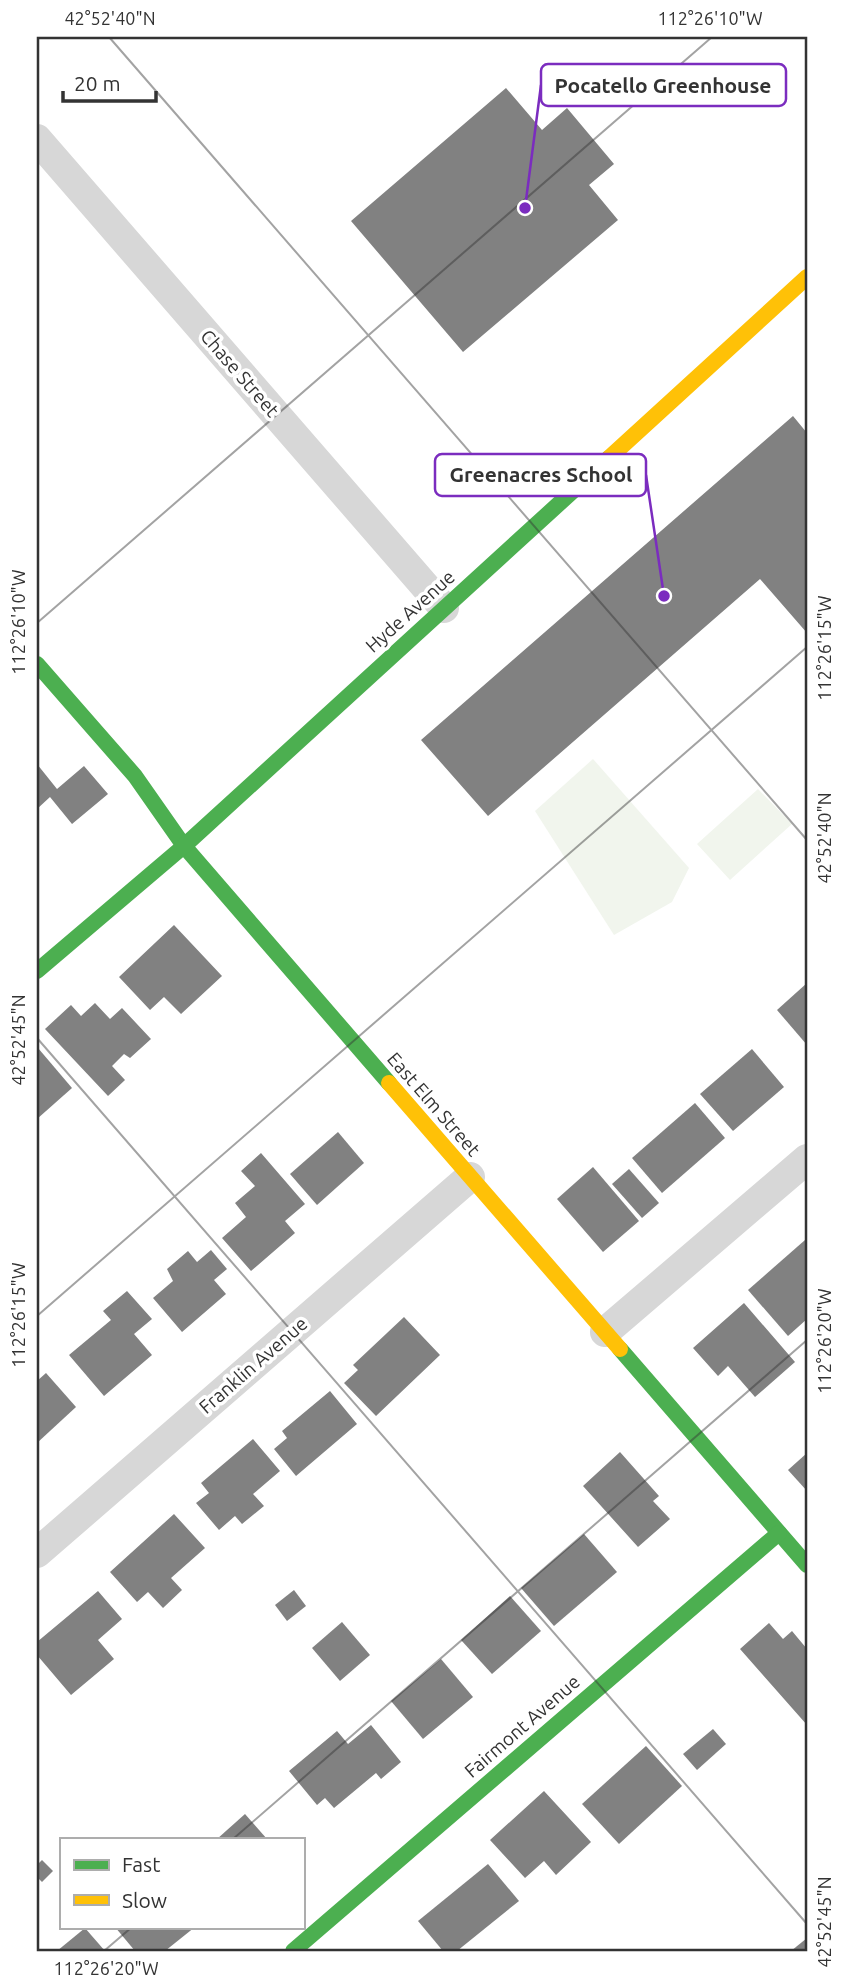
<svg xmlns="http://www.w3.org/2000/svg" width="844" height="1988" font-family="Ubuntu,sans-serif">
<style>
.green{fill:#f1f5ed}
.building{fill:#818181}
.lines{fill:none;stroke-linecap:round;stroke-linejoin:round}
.street{stroke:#d7d7d7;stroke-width:30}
.fast{stroke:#4caf50;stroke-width:16}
.slow{stroke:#ffc107;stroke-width:16}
.ticks{fill:none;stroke:#333;stroke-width:2;stroke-opacity:0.45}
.labels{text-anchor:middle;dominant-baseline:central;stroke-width:7;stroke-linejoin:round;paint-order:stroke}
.street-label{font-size:19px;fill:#333;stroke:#fff}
.leader{fill:none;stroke:#7b2cbf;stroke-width:2.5}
.callout-dot{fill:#7b2cbf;stroke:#fff;stroke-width:2.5}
.callout{fill:#fff;stroke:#7b2cbf;stroke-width:2.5}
.callout-label{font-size:21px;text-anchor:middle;font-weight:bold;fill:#333}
.neatline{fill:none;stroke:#333;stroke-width:2.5}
.ticks-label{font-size:18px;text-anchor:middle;fill:#333}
</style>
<rect width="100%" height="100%" fill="#fff"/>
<!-- green -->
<g class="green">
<path d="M593,759L689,868L672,902L614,935L535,811Z"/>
<path d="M758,789L792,824L730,880L697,844Z"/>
</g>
<!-- building -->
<g class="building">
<path d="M506,88L542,130L567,108L614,164L589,185L618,220L463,352L351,221Z"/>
<path d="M793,416L807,433V633L760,579L488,816L421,740Z"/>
<path d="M37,764L57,789L84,766L108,794L72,824L50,797L37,809Z"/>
<path d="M174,925L222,976L181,1014L164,997L150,1010L119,977Z"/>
<path d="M807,983V1045L777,1010Z"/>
<path d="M95,1003L110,1019L122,1008L151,1039L130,1058L124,1054L112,1066L125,1080L108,1096L45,1029L71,1005L81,1016Z"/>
<path d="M38,1048L72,1088L37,1119V1050Z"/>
<path d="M752,1049L784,1087L733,1131L700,1094Z"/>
<path d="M695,1103L725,1138L662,1193L632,1158Z"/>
<path d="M338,1132L364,1163L317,1205L290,1174Z"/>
<path d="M261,1153L305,1204L285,1221L295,1233L251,1271L222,1238L246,1217L235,1203L255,1186L241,1171Z"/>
<path d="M593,1167L639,1221L603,1252L557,1199Z"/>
<path d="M629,1169L659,1203L642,1218L612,1184Z"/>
<path d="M805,1240L807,1242V1319L788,1336L748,1290Z"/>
<path d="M211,1250L227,1269L214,1280L226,1294L182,1332L153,1298L173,1281L167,1269L188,1251L197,1262Z"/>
<path d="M127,1291L152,1319L134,1334L152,1355L104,1396L69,1355L111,1320L103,1311Z"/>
<path d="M744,1303L795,1362L755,1397L728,1366L718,1376L693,1348Z"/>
<path d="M404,1317L440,1355L376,1416L344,1383L358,1370L353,1365Z"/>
<path d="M46,1373L76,1407L37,1443V1381Z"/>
<path d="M330,1391L357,1424L296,1476L274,1449L287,1438L282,1431Z"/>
<path d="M253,1439L280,1471L253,1494L264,1506L242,1524L235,1516L219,1530L196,1503L209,1493L201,1483Z"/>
<path d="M620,1452L659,1496L653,1501L670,1519L638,1547L583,1486Z"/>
<path d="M807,1453V1491L788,1470Z"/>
<path d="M174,1514L205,1548L171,1578L182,1590L163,1608L148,1592L137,1602L110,1572Z"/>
<path d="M584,1534L617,1572L554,1626L521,1588Z"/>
<path d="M294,1590L306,1606L287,1621L275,1605Z"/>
<path d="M98,1591L122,1619L98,1640L114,1659L71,1695L37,1655V1642Z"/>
<path d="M510,1596L541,1631L492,1674L461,1640Z"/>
<path d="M342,1622L370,1655L340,1681L312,1648Z"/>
<path d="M769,1623L783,1639L792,1631L807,1649V1725L740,1649Z"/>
<path d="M441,1659L473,1697L423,1739L391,1701Z"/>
<path d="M371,1725L401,1762L381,1779L376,1773L334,1808L325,1798L317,1805L289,1771L337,1731L348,1744Z"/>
<path d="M713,1729L726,1744L697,1770L683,1754Z"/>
<path d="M646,1746L682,1786L619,1844L582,1804Z"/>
<path d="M544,1791L591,1842L556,1875L544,1861L525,1878L490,1840Z"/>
<path d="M245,1814L267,1839H217Z"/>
<path d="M42,1860L53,1871L42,1882L37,1877V1865Z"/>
<path d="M488,1864L519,1901L457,1951H443L418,1921Z"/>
<path d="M115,1927H195L165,1951H135Z"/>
<path d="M85,1928L105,1951H57Z"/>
<path d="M807,1938V1951H791Z"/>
</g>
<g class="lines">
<!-- street -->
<g class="street">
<path d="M37,139L444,608"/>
<path d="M605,1332L807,1159"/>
<path d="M37,1553L470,1177"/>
</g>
<!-- fast -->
<g class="fast">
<path d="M37,664L135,776L184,846L389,1083"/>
<path d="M37,971L184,846L609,458"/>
<path d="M620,1349L807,1565"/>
<path d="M293,1951L779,1533"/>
</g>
<!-- slow -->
<g class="slow">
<path d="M609,458L807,277"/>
<path d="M389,1083L620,1349"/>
</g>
</g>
<!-- ticks -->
<path class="ticks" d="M109,37L807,840M37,623L712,37M37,1038L807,1924M37,1316L807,647M233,1839L807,1340M104,1951L132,1927"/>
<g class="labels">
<!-- street labels -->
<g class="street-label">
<text transform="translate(240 373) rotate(49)">Chase Street</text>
<text transform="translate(410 611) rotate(-42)">Hyde Avenue</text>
<text transform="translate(434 1104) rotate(49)">East Elm Street</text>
<text transform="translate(253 1365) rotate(-41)">Franklin Avenue</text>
<text transform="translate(522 1726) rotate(-41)">Fairmont Avenue</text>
</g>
</g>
<!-- callouts -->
<path class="leader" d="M525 208L541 85M664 596L646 475"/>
<g class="callout-dot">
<circle cx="525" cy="208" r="7"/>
<circle cx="664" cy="596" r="7"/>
</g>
<g class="callout">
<rect x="541" y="64" width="245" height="42" rx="7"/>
<rect x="435" y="454" width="211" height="42" rx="7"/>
</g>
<g class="callout-label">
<text x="663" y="93">Pocatello Greenhouse</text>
<text x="541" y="482">Greenacres School</text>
</g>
<!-- border -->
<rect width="844" height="1988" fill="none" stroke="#ffffff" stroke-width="77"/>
<!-- legend -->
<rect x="60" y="1838" width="245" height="91" fill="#ffffff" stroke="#adadad" stroke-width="2"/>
<rect x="74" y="1860" width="35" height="10" fill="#4caf50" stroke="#adadad" stroke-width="2"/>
<text x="122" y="1872" font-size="21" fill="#333333">Fast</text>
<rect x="74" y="1895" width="35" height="10" fill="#ffc107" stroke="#adadad" stroke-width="2"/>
<text x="122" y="1908" font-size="21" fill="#333333">Slow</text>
<!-- scale -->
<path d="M63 91v10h93v-10" fill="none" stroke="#333333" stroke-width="3.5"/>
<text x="74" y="91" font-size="21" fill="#333333" stroke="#ffffff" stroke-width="5" paint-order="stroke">20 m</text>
<rect x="38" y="38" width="768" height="1912" class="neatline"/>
<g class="ticks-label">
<text x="110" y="25">42°52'40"N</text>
<text x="710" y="25">112°26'10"W</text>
<text transform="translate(19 622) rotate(-90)" y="6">112°26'10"W</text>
<text transform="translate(825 648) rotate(-90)" y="6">112°26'15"W</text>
<text transform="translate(825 838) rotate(-90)" y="6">42°52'40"N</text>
<text transform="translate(19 1040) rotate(-90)" y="6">42°52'45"N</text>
<text transform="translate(19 1315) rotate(-90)" y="6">112°26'15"W</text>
<text transform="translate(825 1341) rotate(-90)" y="6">112°26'20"W</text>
<text transform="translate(825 1922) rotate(-90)" y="6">42°52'45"N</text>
<text x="106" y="1975">112°26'20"W</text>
</g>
</svg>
